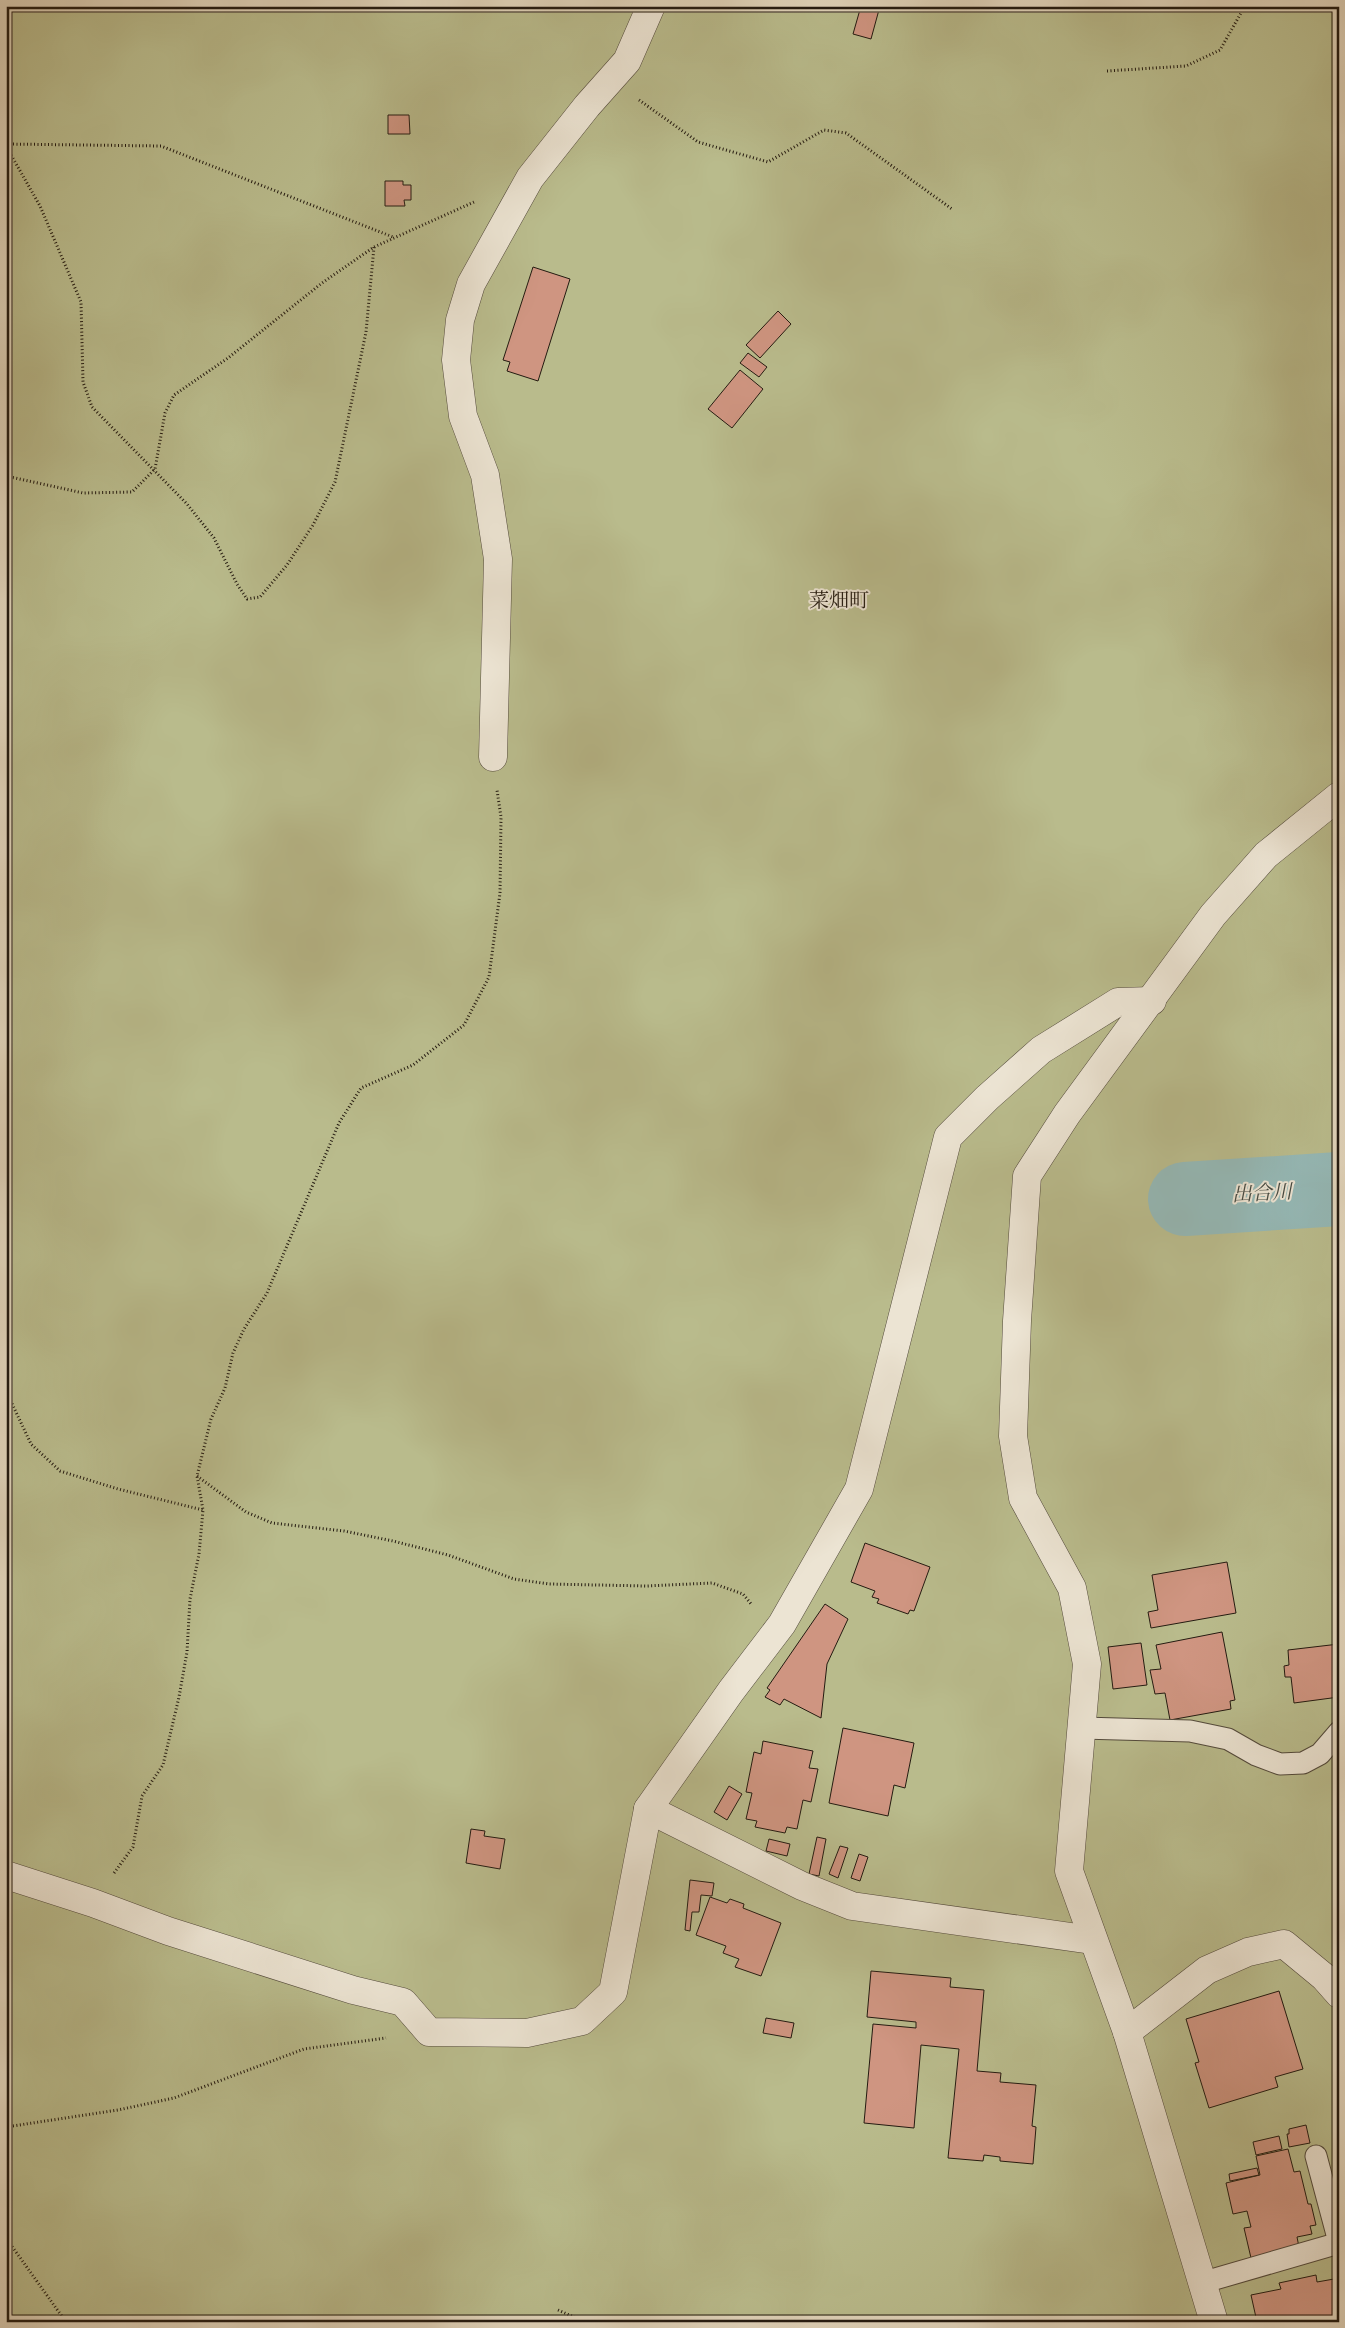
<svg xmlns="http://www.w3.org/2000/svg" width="1345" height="2328" font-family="'IM FELL DW Pica','Noto Serif JP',serif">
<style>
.green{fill:#b9bb8c;stroke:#6e6b4e}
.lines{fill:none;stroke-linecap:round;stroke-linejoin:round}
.river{stroke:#95b8b5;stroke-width:74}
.building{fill:#cf9581;stroke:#241b11}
.service-casing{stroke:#534a3c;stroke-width:23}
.minor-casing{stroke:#534a3c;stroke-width:29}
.path{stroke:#241b11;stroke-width:3;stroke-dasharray:1 2.5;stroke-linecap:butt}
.service{stroke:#ece4d3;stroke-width:21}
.minor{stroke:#ece4d3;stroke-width:28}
.labels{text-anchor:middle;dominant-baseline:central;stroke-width:4;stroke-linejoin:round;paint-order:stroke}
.neighbourhood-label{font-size:20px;fill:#241b11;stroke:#ece4d3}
.water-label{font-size:20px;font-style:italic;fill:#464a42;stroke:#ece4d3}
</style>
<rect width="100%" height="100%" fill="#e1d5bc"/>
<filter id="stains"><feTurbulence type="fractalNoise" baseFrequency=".004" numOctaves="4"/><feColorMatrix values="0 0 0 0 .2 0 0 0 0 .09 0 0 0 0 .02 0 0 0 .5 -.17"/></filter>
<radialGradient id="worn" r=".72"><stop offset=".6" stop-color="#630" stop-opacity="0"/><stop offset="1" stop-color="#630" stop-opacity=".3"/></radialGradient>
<!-- green -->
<rect class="green" x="6" y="6" width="1333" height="2316"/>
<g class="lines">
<!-- river -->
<path class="river" d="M1185,1199L1339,1189"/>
</g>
<!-- building -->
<g class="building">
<path d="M861,6H880L871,39L853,34Z"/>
<path d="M388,115H409L410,134H388Z"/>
<path d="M385,181H403V185H411V200H404L405,206H385Z"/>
<path d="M533,267L570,279L538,381L507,371L510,362L503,360Z"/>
<path d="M778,311L791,324L760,358L746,345Z"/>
<path d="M748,353L767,367L759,377L740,363Z"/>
<path d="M740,370L763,389L732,428L708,409Z"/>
<path d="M865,1543L930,1567L914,1611L910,1610L908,1614L877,1603L879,1599L872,1597L875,1591L851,1582Z"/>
<path d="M1227,1562L1236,1613L1151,1628L1148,1612L1158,1610L1152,1575Z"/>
<path d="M825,1604L848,1619L827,1664L821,1718L784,1699L780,1705L765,1697L770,1690L767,1688Z"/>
<path d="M1222,1632L1235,1700L1230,1701L1231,1709L1170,1720L1165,1693L1155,1694L1150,1670L1161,1669L1156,1645Z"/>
<path d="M1141,1643L1147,1685L1113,1689L1108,1647Z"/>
<path d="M1339,1644V1697L1294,1703L1291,1677H1285L1284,1666L1289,1665L1288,1650Z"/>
<path d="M843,1728L914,1743L905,1788L894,1785L888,1816L829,1803Z"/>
<path d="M763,1741L813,1751L809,1768L818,1769L811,1802L803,1800L797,1829L787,1827L785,1833L755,1827L757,1821L746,1819L752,1793L746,1792L754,1752L761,1754Z"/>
<path d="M729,1786L742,1794L727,1820L714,1812Z"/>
<path d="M471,1829L485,1831L484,1836L505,1839L500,1869L466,1863Z"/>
<path d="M817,1837L826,1839L819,1876L809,1874Z"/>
<path d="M769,1839L790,1844L787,1856L766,1851Z"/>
<path d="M840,1846L848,1848L838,1878L829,1874Z"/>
<path d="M859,1854L868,1857L860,1881L851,1878Z"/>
<path d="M690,1880L714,1883L712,1896L701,1895L699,1912H692L690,1931L685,1930Z"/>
<path d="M710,1897L727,1903L730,1899L744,1904L743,1908L781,1923L761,1976L735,1967L739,1959L723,1953L726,1946L696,1935Z"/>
<path d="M871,1971L951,1978L950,1987L984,1990L977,2071L1001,2073L1000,2082L1036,2085L1032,2126L1036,2127L1033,2164L1000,2161V2157L984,2155L983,2161L948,2158L959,2049L921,2045L914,2128L864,2123L873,2024L916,2028V2022L867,2017Z"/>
<path d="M1279,1991L1303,2069L1275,2077L1278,2087L1209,2108L1195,2063L1199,2062L1186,2019Z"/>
<path d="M766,2018L794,2023L791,2038L763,2033Z"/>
<path d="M1306,2125L1310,2143L1289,2147L1287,2134H1289V2129Z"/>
<path d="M1279,2136L1282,2149L1256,2155L1253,2142Z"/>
<path d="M1288,2149L1294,2172L1300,2171L1308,2204H1311L1316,2225L1310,2226L1312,2234L1297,2237L1299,2247L1251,2258L1244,2228L1251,2227L1247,2211L1233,2214L1226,2183L1260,2175L1256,2156Z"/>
<path d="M1257,2168L1259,2175L1230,2181L1229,2174Z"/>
<path d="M1316,2275L1317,2282L1334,2279L1339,2315L1303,2322H1257L1251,2295L1281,2289L1279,2283Z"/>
</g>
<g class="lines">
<!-- service casing -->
<g class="service-casing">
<g id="service">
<path d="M1082,1728L1190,1731L1228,1739L1256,1755L1280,1764L1303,1763L1320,1754L1339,1732"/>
<path d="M1316,2156L1339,2242"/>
<path d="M1201,2283L1339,2243"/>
</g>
</g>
<!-- minor casing -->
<g class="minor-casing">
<g id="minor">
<path d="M493,757L498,559L485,475L463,416L456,360L460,320L471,284L530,178L587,106L627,61L651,6"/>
<path d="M648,1809L802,1886L852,1906L1092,1940"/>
<path d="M6,1875L93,1903L168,1931L353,1990L403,2002L429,2032L527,2033L582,2021L613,1992L648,1809L731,1691L782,1624L859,1489L948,1137L987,1098L1041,1050L1118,1002L1152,1001"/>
<path d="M1127,2032L1207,1970L1248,1952L1284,1944L1324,1977L1339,1994"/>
<path d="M1214,2322L1127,2032L1069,1871L1087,1664L1072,1588L1023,1498L1013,1436L1017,1321L1027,1176L1067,1114L1213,915L1266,855L1339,796"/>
</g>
</g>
<!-- path -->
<g class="path">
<path d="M1107,71L1186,66L1220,50L1245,6"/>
<path d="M639,100L698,142L768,162L824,130L846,133L952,209"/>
<path d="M6,144L161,146L393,237"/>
<path d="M6,146L40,206L81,302L83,382L92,407L187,504L214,538L237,584L247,599L260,597L287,565L313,525L335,482L366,332L374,247"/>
<path d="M6,476L83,493L132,492L155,469L165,413L174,395L228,358L322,283L374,247L474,202"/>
<path d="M6,1391L31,1444L60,1471L118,1489L203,1510"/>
<path d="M197,1476L246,1512L272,1523L344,1531L393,1541L448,1555L514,1579L549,1584L646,1586L712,1583L743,1594L752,1605"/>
<path d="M114,1873L133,1847L142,1796L163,1765L179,1697L187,1652L190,1599L199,1554L203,1510L197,1476L211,1419L225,1388L233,1353L244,1329L267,1293L339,1123L361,1088L413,1065L464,1025L489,977L500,893L501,817L497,790"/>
<path d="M6,2127L118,2110L174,2098L304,2049L386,2038"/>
<path d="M6,2238L66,2322"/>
<path d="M558,2310L585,2322"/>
</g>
<!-- service -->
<use href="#service" class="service"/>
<!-- minor -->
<use href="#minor" class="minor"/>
</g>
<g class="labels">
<!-- neighbourhood labels -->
<g class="neighbourhood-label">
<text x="839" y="601">菜畑町</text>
</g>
<!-- water labels -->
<g class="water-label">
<text transform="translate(1262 1194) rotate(-3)">出合川</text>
</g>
</g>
<!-- margin -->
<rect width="1345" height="2328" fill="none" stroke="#e1d5bc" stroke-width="25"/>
<rect x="8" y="8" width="1330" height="2313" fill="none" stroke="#241b11" stroke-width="2.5"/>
<rect x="12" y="12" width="1320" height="2303" fill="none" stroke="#241b11"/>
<rect width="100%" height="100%" filter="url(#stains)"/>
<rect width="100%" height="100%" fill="url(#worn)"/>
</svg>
